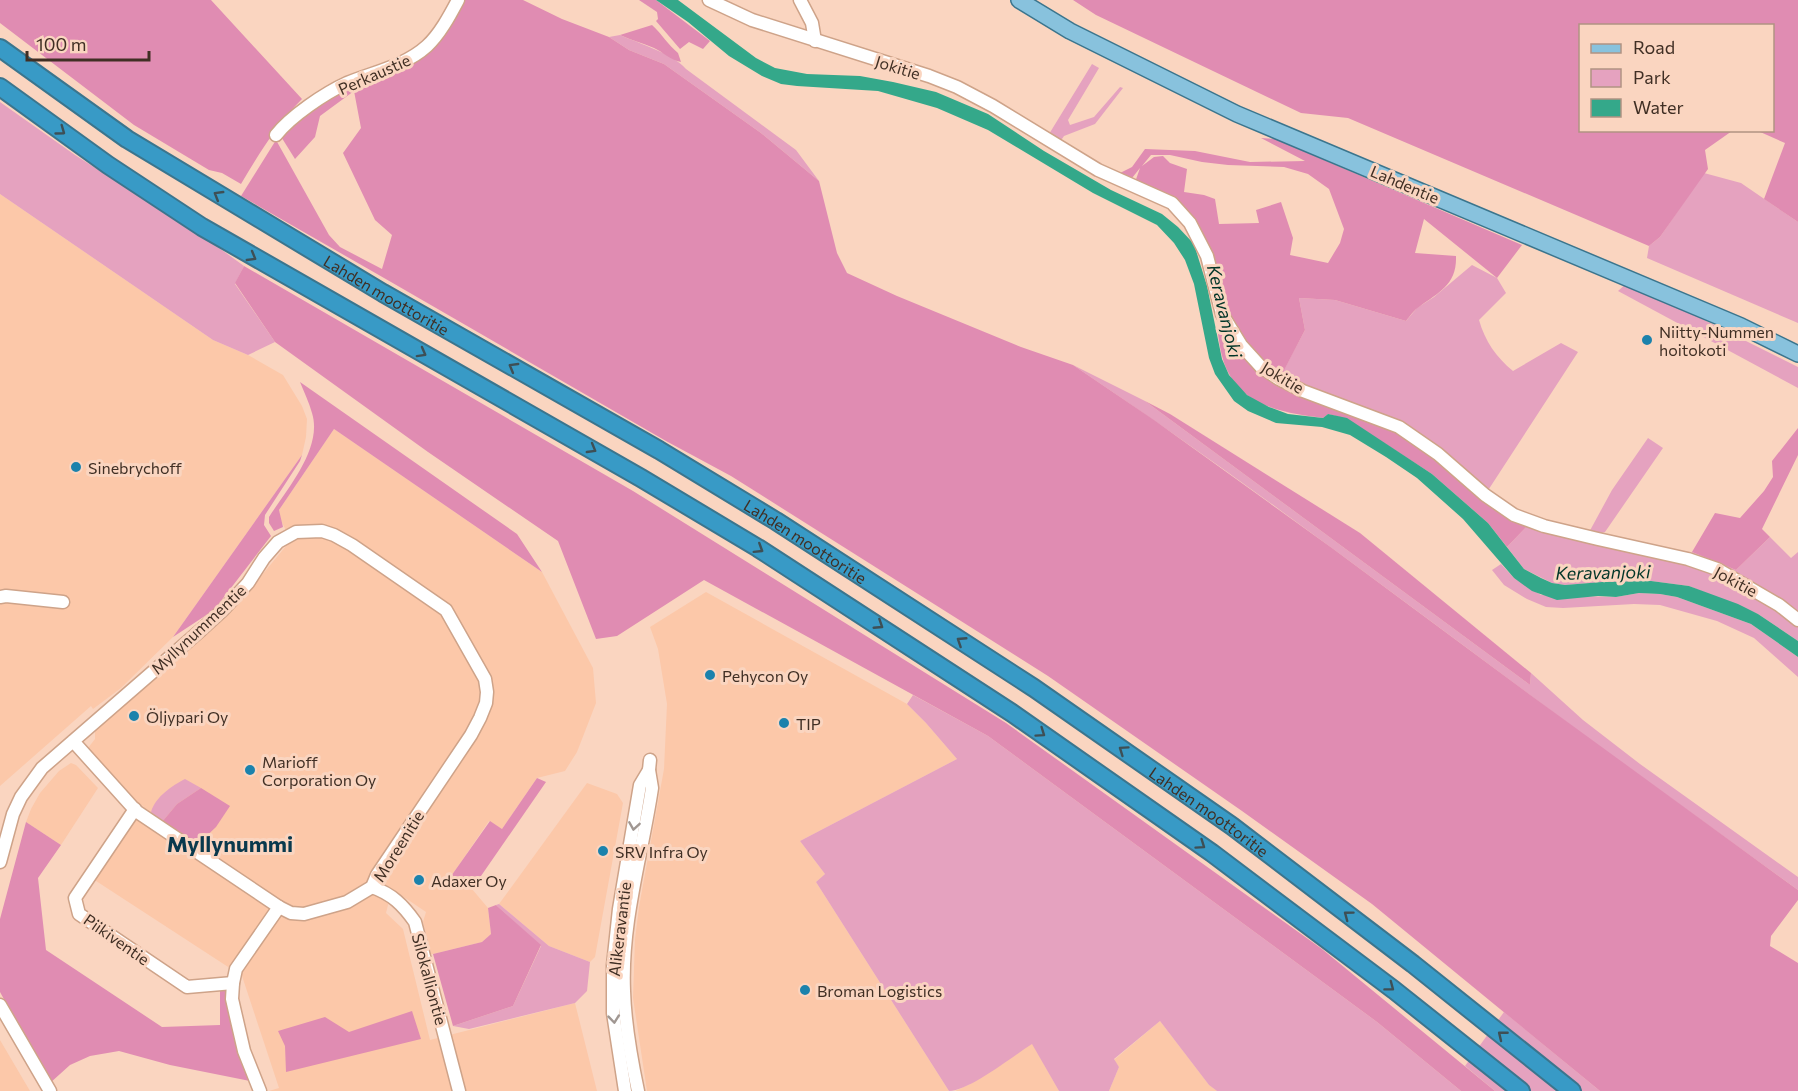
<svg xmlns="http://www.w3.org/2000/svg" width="1798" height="1091" font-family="Commissioner,sans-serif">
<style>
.built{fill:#fcc8a9}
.green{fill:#e5a2bf}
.forest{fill:#e08cb2;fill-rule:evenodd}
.water{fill:#34a88a}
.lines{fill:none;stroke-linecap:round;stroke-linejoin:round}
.minor-casing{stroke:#cea389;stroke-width:15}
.major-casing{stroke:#3b758d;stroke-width:18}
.highway-casing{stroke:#3b758d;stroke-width:20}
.minor{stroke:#fff;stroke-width:12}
.major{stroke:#88c2dd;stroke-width:15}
.highway{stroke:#389ac6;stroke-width:16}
.oneway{stroke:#3e4f55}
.oneway2{stroke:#a09792}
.poi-dot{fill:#1b82ac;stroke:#fad5c0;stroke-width:2}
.labels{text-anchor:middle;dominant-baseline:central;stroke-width:6;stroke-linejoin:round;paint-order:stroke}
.street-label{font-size:16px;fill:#402f24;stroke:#fad5c0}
.poi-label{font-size:16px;fill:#402f24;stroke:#fad5c0;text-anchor:start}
.water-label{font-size:18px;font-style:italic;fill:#003528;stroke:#fad5c0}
.district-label{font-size:22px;font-weight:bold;fill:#09394d;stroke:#fad5c0}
</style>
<rect width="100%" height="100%" fill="#fad5c0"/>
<!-- built -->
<g class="built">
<path d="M0,194L213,340L248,355L283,375L302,406L307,419L306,437L302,455L173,637L121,688L93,709L91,706L0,786Z"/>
<path d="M334,429L542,572L593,668L596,703L577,752L565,771L537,778L502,829L489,821L450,878L472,889L488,908L491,934L482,942L433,954H431L423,922L426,912L392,889L386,913L403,929L430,1040L575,1003L597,1091H269L279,1088L242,976L93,879L144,807L132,798L88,748L95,739V729L241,600L291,540L280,519L279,510Z"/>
<path d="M706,592L907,704L926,723L957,759L800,841L825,874L816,882L949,1091H647L633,998L635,939L639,907L664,769L667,704L658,649L650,627Z"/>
<path d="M71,763L76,765L98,788L61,845L26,822L31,809L40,793L59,771Z"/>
<path d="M587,783L617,794L623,803L595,957L590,962L549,946L499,904Z"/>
<path d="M1160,1021L1209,1085L1217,1091H1109L1119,1067L1114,1060Z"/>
<path d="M0,1040L30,1091H0Z"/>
<path d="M1032,1043L1059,1091H955L970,1084Z"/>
</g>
<!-- green -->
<g class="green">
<path d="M620,35C640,44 672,53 686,69L796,150L819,181L761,133L664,64L629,50L609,37Z"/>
<path d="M1092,64L1099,68L1068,120L1070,125L1094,117L1120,87L1123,88L1095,124L1064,136L1057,146L1046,139Z"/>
<path d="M0,102L75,155L204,237L244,266L235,284L275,342L248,355L213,340L0,194Z"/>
<path d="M1704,173L1741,183L1798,222V323L1647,258L1649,246L1660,237Z"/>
<path d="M1472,265L1497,278L1506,293L1479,320C1485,341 1496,357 1513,371L1561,343L1578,352L1485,495L1279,379L1305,330L1299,298L1335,300L1406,321L1417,308L1434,297Z"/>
<path d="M1628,282L1798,367V388L1618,291Z"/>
<path d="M1073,365L1145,401L1530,685L1531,673L1583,720L1640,764L1798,877V890C1707,824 1616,759 1526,692C1377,581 1228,469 1073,365Z"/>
<path d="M1648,438L1663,448L1605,532L1589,536L1688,559L1692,552L1736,570L1770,537L1791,558L1798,552V641L1758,614L1689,586L1651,581L1602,582L1565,585L1552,583L1524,569L1507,547L1532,521L1587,536L1612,490Z"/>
<path d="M1501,564L1514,578L1541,595L1616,597L1639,593L1660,594L1677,597L1751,624L1798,657V677L1754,638L1717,621L1660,605L1634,604L1563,608L1546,607L1527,599L1504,585L1492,570Z"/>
<path d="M913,695L988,736L1377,1022L1461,1091H1217L1209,1085L1160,1021L1114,1059L1119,1067L1109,1091H1059L1032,1044C1013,1056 969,1091 949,1091L816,882L825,874L800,841L957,759L926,723L907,704Z"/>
<path d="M185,779L201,788L177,804L162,822L154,818L151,812C156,796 172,786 185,779Z"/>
<path d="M499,904L549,946L590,962L587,991L575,1003L469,1029L453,1026L513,1006L541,946L496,905Z"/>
<path d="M1504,1012L1600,1091H1495L1465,1066Z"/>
</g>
<!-- forest -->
<g class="forest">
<path d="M0,0H211L302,99C277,124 259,154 241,184L222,173L209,170L134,125L0,23Z"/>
<path d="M464,0H523L562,19L609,37L629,50L664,64L761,133L819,181L837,253L847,273L897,296L1021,347L1073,365L1154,420L1332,548L1529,694L1798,890V900L1771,936L1770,946L1798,963V1091H1600L1372,904L1242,811L1048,676L731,476L666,441L391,282L241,196L276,140L329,235L340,247L382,269L392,235L375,220L343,153L361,128L354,91L320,116L315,137L295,159L280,135L322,101L350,86L402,67L452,20Z"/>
<path d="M639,0H656L710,41L703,49L689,42L680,49L656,21L658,19L657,12Z"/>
<path d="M1073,0H1798V222L1764,199L1785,143L1758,131L1772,130V26H1580V130L1732,131L1705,150L1708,169L1660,237L1649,246L1348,118L1301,113L1096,15Z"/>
<path d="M652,25C662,34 668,45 678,53L681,62C670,60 663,52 654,48C642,43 631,40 620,35Z"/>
<path d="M1261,138L1275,139L1522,245L1497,278L1424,219L1415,253L1456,256C1457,285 1439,292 1419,307C1414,310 1410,316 1406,321L1335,300L1299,298L1305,330L1280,378L1399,427L1532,521L1507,547L1488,523L1432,474L1347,419L1328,414L1323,418C1290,414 1247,408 1229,374C1222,361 1220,348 1218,334L1228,324L1207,256L1172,203L1134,185L1140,168L1132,178L1118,174L1132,167L1145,149L1195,151L1250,162L1305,161ZM1151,155H1170L1202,162L1228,165L1284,167L1308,174L1329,189L1344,229L1340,243L1328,263L1290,255L1293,238L1281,202L1256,210L1259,223L1219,224L1215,199L1204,195L1184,192L1187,169L1170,163L1163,156L1154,157L1142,166Z"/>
<path d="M244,266L633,491L1006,723L1322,949L1495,1091H1461L1377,1022L988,736L704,580L617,636L596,639L558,541L428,452L275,342L235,283Z"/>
<path d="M300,382L517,534L542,572L334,429L279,510L283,527L274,531L269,523V517C287,489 323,448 312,413C309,402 304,392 300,382Z"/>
<path d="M1145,401L1170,414L1360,533L1531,673L1530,685Z"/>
<path d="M1798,428V455L1762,529L1770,537L1736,570L1692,552L1715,513L1740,518L1764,491L1773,477L1772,461Z"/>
<path d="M302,455L300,461L265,515L264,525L271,536L214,610L173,637Z"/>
<path d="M537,778L546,782L472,889L449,879L490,821L502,829Z"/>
<path d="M201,788L230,806L216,827L197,845L162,822L177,804Z"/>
<path d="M26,822L61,845L38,878L46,950L162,1027L220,1025V987L226,990L237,1042L250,1081L170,1065L119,1051L90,1056L70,1065L50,1083L0,992V919Z"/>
<path d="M496,905L541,945L513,1006L453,1026L433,954L482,942L491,934L488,908Z"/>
<path d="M412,1011L421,1039L286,1072L285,1046L278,1031L325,1017L349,1032Z"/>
</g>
<!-- water -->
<path class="water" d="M656,0H678L756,58L775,68L807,74L860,76L893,82L936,92L988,114L1044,151L1111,190L1162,214L1178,227L1194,244L1207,286L1222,359L1229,375L1247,395L1269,407L1288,414L1323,418L1328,414L1347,418L1432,474L1488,523L1524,569L1541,578L1552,583L1565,585L1602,582L1651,581L1689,586L1738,604L1758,614L1798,641V657L1751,624L1677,597L1660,594L1639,593L1616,597L1598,596L1557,600L1532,591L1514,578L1463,519L1417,478L1386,457L1350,435L1322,427L1276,423L1248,411L1234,401L1215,374L1209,358L1194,284L1185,260L1174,243L1157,225L1093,193L988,130L937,108L878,91L797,86L781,84L762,76L729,56L688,22Z"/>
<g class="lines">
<!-- minor casing -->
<g class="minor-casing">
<g id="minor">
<path d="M709,0L752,20L929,76L957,87L993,106L1098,170L1172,203L1190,223L1207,256L1222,314L1241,345L1261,367L1279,379L1303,391L1399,427L1438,454L1485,495L1514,515L1544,526L1598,539L1688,559L1717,569L1779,605L1798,620"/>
<path d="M800,0L812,23L815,41"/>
<path d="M276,135C291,116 325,93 347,83C374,72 405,66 427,46C440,34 450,15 458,0"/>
<path d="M0,597L6,596L63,602"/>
<path d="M135,809L75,898L79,914L187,987L233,983"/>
<path d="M0,862L13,814L21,797L42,768L201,630L223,610L248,583L264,558L278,542L296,532L322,531L334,535L352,545L446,610L485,679L487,692L486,703L480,718L471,735L377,875L372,887L347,902L304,914L291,913L279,907L136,811L73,741"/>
<path d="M372,887C392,894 403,905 415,922L459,1091"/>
<path d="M0,1005L50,1091"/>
<path d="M260,1091L244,1051L232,999L233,983L236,969L279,907"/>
<path d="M625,1091L613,1013V965L619,909L640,785L649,770"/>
<path d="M638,1091C631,1058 625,1025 624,991C621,922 642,855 652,788L649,770L650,760"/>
</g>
</g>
<!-- major casing -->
<g class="major-casing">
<path id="major" d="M1019,0L1070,31L1237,114L1741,326L1798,354"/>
</g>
<!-- highway casing -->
<g class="highway-casing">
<g id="highway">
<path id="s1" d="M0,48L127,139L383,293L659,450L776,521L1034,688L1232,826L1413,964L1572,1091"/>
<path d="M0,87L108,165L202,227L641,478L758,548L1012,713L1212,853L1394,990L1521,1091"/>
</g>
</g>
<!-- minor -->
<use href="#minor" class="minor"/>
<!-- major -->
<use href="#major" class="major"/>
<!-- highway -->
<use href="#highway" class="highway"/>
</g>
<!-- one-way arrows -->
<defs><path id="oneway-chevron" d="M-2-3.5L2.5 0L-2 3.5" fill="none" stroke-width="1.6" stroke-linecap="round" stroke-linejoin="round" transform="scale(1.5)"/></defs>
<g class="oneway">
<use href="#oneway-chevron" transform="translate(61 131) rotate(36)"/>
<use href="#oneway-chevron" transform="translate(218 195) rotate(-149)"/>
<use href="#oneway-chevron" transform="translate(252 257) rotate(30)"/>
<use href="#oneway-chevron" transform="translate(422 353) rotate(29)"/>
<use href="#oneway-chevron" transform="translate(513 367) rotate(-150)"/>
<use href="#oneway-chevron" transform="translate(592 449) rotate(30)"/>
<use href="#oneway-chevron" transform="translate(759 549) rotate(32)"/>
<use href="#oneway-chevron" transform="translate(879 625) rotate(33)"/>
<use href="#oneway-chevron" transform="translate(961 641) rotate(-147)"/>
<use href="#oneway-chevron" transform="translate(1041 733) rotate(35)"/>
<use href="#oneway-chevron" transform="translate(1123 750) rotate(-145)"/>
<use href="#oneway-chevron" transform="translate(1201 845) rotate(35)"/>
<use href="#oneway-chevron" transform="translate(1348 915) rotate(-143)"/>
<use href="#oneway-chevron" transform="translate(1390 987) rotate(37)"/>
<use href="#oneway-chevron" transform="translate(1502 1035) rotate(-141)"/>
</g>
<g class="oneway2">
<use href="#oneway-chevron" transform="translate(634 826) rotate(99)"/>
<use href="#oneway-chevron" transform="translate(614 1019) rotate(84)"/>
</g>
<!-- markers -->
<g class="poi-dot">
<circle cx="1647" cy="340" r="6"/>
<circle cx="76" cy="467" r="6"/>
<circle cx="710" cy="675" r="6"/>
<circle cx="134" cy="716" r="6"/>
<circle cx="784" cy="723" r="6"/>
<circle cx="250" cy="770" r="6"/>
<circle cx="603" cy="851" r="6"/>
<circle cx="419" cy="880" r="6"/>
<circle cx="805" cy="990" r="6"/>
</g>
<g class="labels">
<!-- street labels -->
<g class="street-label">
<text transform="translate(898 67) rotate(17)">Jokitie</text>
<text transform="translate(374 74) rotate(-24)">Perkaustie</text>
<text transform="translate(1405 184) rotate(23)">Lahdentie</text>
<text stroke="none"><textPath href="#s1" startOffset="459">Lahden moottoritie</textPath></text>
<text transform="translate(1283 377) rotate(31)">Jokitie</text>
<text stroke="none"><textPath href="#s1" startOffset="945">Lahden moottoritie</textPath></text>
<text transform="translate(1736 581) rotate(28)">Jokitie</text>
<text transform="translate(198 629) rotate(-43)">Myllynummentie</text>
<text stroke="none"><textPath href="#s1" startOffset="1431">Lahden moottoritie</textPath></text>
<text transform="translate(398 846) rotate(-58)">Moreenitie</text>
<text transform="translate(619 929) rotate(-83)">Alikeravantie</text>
<text transform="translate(117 939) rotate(35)">Piikiventie</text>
<text transform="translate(430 979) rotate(75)">Silokalliontie</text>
</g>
<!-- poi labels -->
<g class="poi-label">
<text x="1659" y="331">Niitty-Nummen<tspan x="1659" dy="18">hoitokoti</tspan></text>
<text x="88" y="467">Sinebrychoff</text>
<text x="722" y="675">Pehycon Oy</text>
<text x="146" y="716">Öljypari Oy</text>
<text x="796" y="723">TIP</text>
<text x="262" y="761">Marioff<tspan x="262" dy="18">Corporation Oy</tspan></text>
<text x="615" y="851">SRV Infra Oy</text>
<text x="431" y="880">Adaxer Oy</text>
<text x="817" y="990">Broman Logistics</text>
</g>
<!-- water labels -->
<g class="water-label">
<text transform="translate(1225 311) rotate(76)">Keravanjoki</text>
<text transform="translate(1603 572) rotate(-1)">Keravanjoki</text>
</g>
<!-- district labels -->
<g class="district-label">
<text x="230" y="843">Myllynummi</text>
</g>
</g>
<!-- legend -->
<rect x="1579" y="24" width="195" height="108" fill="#fad5c0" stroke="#b09382" stroke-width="1.5"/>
<rect x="1591" y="44" width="30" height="9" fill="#88c2dd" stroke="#b09382" stroke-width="1.5"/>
<text x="1633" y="54" font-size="18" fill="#402f24">Road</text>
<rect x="1591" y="69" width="30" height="18" fill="#e5a2bf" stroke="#b09382" stroke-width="1.5"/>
<text x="1633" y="84" font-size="18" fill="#402f24">Park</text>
<rect x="1591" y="99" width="30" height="18" fill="#34a88a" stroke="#b09382" stroke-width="1.5"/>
<text x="1633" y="114" font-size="18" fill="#402f24">Water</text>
<!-- scale -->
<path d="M27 51v9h122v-9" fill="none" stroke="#402f24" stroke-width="3"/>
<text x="36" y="51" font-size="18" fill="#402f24" stroke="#fad5c0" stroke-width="4.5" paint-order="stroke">100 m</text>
</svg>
